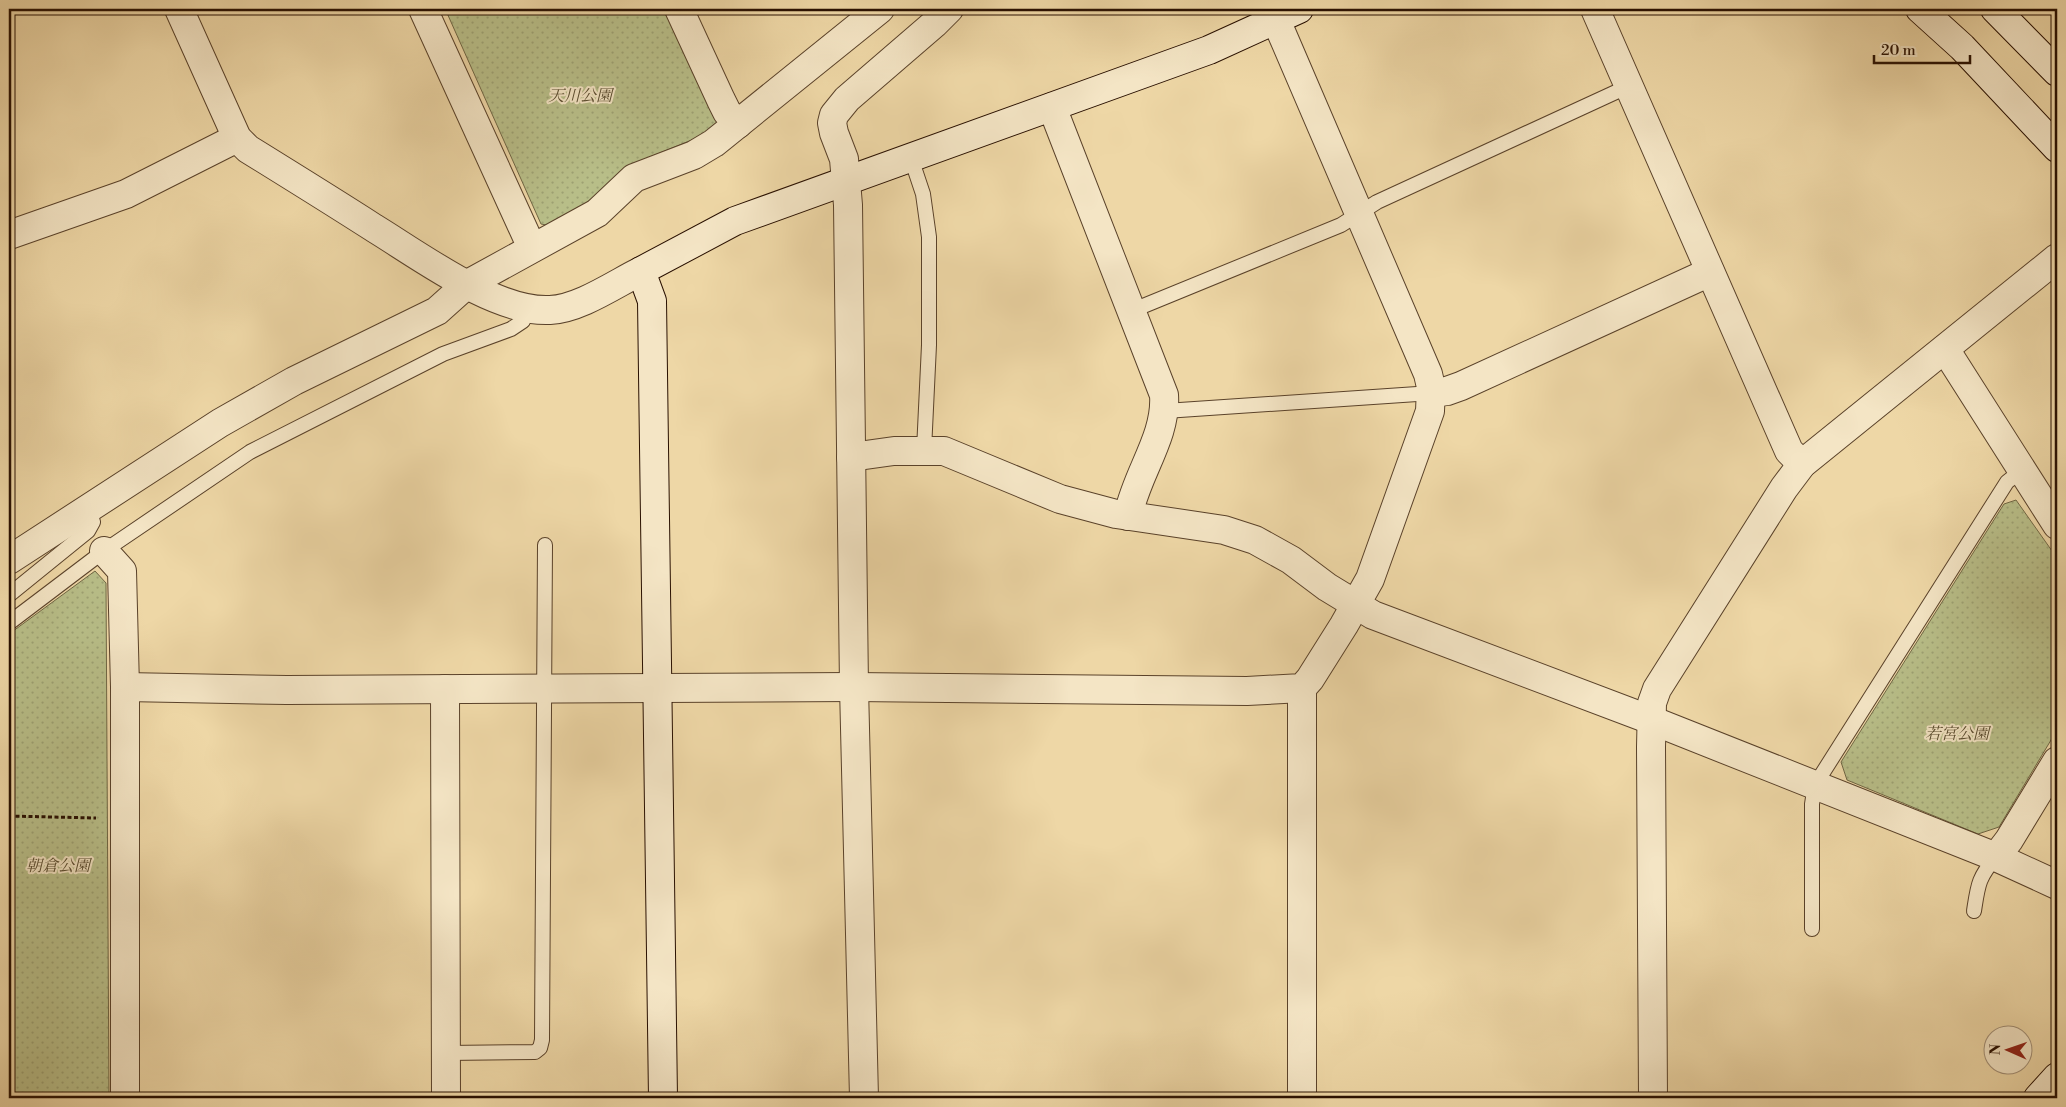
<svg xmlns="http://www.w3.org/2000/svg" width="2066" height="1107" font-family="'Libre Bodoni','Noto Serif JP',serif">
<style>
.grass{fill:url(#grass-dots);stroke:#706744}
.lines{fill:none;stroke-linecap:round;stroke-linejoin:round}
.lane-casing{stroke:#5a422a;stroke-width:16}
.street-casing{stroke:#5a422a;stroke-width:30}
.secondary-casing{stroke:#291001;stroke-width:30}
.path{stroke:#291001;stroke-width:3;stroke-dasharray:4 2.5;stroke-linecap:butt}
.lane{stroke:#f4e5c5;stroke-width:14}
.street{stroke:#f4e5c5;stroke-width:28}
.secondary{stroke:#f4e5c5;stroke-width:28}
.labels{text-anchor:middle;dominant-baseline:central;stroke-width:4;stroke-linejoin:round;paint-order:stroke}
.park-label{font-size:16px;font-style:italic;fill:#5b4d30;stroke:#f4e5c5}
</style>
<defs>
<pattern id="grass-dots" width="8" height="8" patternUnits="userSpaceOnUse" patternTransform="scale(1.25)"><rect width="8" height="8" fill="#b8be88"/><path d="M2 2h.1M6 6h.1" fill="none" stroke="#9ea274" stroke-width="1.8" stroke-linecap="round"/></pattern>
</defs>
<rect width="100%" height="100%" fill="#eed7a6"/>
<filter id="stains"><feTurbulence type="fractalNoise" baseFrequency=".004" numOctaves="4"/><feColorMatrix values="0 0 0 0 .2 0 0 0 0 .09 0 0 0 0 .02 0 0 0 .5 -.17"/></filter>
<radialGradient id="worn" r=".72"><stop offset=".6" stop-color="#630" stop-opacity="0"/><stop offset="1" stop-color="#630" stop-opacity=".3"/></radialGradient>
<!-- grass -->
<g class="grass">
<path d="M457,9H674L722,112L714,131L635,163L557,227L541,224L447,13Z"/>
<path d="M2016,500L2057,558V730L1999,827L1978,834L1847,780L1841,762L2004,504Z"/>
<path d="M95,571L106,583L109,1098H9V634Z"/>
</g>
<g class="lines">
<!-- lane casing -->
<g class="lane-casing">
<g id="lane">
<path d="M911,158L923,194L929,237V345L924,450"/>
<path d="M1131,311L1341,225L1377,202L1629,86"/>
<path d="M1165,411L1432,393"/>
<path d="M9,595L88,531L93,522L89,509"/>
<path d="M9,623L104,551L250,452L443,354L511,329L523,321L527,309"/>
<path d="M1974,911C1978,885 1978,878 1996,857"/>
<path d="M1812,929V804L1815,785L2007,482L2022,470"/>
<path d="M446,1053L535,1052L540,1048L542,1040L545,545"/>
</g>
</g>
<!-- street casing -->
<g class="street-casing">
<g id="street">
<path d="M179,9L237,138L248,149C290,175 332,201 374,228C420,256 496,313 550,310C579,309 615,284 641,271"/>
<path d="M423,9L532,248"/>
<path d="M679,9L721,100L727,112L738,124"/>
<path d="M1595,9L1789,451L1802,464"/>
<path d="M1052,107L1164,395C1167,437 1136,474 1128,516"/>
<path d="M9,235L126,194L237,138"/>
<path d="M1945,349L2057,525"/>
<path d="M1432,393L1447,391L1461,386L1710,272"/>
<path d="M851,457L894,451H944L1060,499L1116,514L1224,530L1255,540L1291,560L1327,587L1373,615L1651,720L1996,857L2057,885"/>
<path d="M104,551L122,571L125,687V1098"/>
<path d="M9,560L220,423L294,381L437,311L466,285L597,213L634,178L694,155L714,143L880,9"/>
<path d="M125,687L287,690L854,687L1247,691L1302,688L1310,679L1344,625L1370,579L1430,411L1431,387L1428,374L1276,20"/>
<path d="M1302,688V1098"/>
<path d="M445,689L446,1098"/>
<path d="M1996,857L2009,840L2057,761"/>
<path d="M864,1098L854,687L848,205L844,159L834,133L832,123L834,115L847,99L934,24L949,9"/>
<path d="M1653,1098L1651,747L1652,703L1657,689L1784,488L1802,464L2057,258"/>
</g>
</g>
<!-- secondary casing -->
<g class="secondary-casing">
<g id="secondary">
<path d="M1920,9L1962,47L2057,148"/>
<path d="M1995,9L2057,72"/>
<path d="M663,1098L652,301L641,271L735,221L1209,50L1299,9"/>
<path d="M2038,1098L2057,1077"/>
</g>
</g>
<!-- path -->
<path class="path" d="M9,816L96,818"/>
<!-- lane -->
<use href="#lane" class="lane"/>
<!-- street -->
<use href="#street" class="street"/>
<!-- secondary -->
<use href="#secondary" class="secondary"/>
</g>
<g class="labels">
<!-- park labels -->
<g class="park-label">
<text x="580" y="96">天川公園</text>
<text x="1957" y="734">若宮公園</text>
<text x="58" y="866">朝倉公園</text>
</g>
</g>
<!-- margin -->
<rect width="2066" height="1107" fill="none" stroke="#eed7a6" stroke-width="30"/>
<rect x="10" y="10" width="2046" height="1087" fill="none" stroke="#291001" stroke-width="2.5"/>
<rect x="15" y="15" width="2036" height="1077" fill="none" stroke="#291001"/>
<!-- north arrow -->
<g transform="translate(2008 1050) rotate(272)"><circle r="24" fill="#f4e5c5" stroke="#a39077"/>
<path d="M0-4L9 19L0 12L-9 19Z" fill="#8f2418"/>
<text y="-8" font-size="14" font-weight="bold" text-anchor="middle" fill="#291001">N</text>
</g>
<!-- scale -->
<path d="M1874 55v8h96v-8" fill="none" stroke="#291001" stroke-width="2.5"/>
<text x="1881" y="55" font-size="15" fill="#291001" stroke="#f4e5c5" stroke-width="4" paint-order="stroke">20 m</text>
<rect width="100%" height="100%" filter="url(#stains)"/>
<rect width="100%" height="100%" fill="url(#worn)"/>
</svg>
